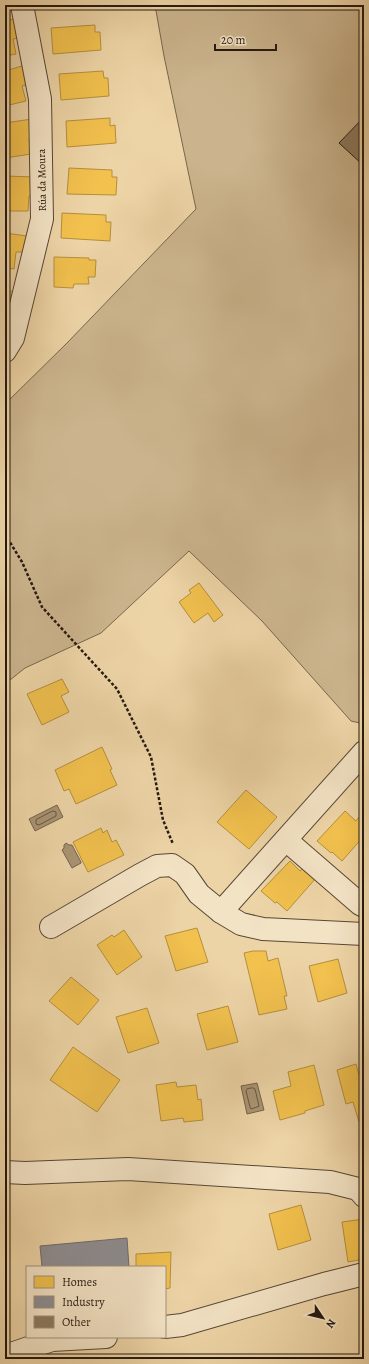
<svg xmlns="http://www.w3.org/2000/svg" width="369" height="1364" font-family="Alegreya,serif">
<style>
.green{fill:#cbb48d;stroke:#78664f}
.water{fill:#a99473;stroke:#74634c}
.homes{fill:#f2c14e;stroke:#b48f3c}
.industry{fill:#8d8d92;stroke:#6e6a6b}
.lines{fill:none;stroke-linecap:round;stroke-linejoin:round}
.shore{stroke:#675642;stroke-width:1}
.building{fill:#8d7a5e;stroke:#251911}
.minor-casing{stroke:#574836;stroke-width:24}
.path{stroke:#251911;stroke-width:2.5;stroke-dasharray:3 2;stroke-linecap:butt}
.minor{stroke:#f3e3c5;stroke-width:22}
.labels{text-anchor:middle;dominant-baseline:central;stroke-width:4;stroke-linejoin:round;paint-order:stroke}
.street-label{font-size:11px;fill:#251911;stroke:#f3e3c5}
</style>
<rect width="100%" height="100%" fill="#edd4a6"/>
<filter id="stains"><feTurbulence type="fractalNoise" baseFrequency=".005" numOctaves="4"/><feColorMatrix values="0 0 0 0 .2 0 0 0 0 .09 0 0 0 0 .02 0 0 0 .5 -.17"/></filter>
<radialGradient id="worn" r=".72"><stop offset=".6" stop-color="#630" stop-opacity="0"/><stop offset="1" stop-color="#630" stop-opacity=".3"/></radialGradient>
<!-- green -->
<path class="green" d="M155,5H364V724L351,721L262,621L189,551L101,633L25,668L5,684V404L67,343L196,209L164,56Z"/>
<!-- water -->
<g class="water">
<path d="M57,805L63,817L35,831L29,819Z"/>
<path d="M66,843L69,845H72L81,862V863L72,868L62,850L64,848V845Z"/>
<path d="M257,1083L264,1110L247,1114L241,1086Z"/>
</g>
<!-- homes -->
<g class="homes">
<path d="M14,19L18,38L13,39L16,54L5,56V21Z"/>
<path d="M95,25V32H100L101,50L53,54L51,28Z"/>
<path d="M22,66L27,85L22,86L26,101L5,106V71Z"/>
<path d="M103,71L104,78H108L109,96L61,100L59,74Z"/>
<path d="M110,118V126L115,125L116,143L67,147L66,121Z"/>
<path d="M32,119L34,139H29L31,154L5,158V123Z"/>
<path d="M69,168L112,170V177H117L116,195L67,194Z"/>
<path d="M5,176L35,177L34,196H29L28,211H5Z"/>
<path d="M62,213L106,215V222H111L110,241L61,238Z"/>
<path d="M5,233L27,236L25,252H16L14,269L5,268Z"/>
<path d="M54,257L89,258V260H96L95,277H88L89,284H74L73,288L54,287Z"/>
<path d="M5,290L15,292L11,309L5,307Z"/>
<path d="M199,583L223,615L214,622L208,613L194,623L179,602L191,593L189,590Z"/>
<path d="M62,679L69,692L61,696L69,712L42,725L27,694Z"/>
<path d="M102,747L112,769L110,770L117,785L76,804L69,789L64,791L55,770Z"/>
<path d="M246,790L277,817L249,849L217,822Z"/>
<path d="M345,811L356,821L359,817L364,821V836L342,861L332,852L331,853L317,841Z"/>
<path d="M101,828L103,833L107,830L112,842L116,840L124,855L88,872L73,842Z"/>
<path d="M290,861L300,871L304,867L316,878L287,911L277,902L275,903L261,891Z"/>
<path d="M197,928L208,962L176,971L165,936Z"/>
<path d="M124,930L142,957L117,975L97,945L112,935L114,937Z"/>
<path d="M253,951H266L268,961L278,958L287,996H284L287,1009L259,1015L244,953Z"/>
<path d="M338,959L347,993L318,1002L309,966Z"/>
<path d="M71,977L99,1000L78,1025L49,1001Z"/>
<path d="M228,1006L238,1042L207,1050L197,1014Z"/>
<path d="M147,1008L159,1043L128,1053L116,1017Z"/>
<path d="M73,1047L120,1080L97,1112L50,1080Z"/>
<path d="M356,1064L359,1075L364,1074V1121L359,1122L353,1102L346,1104L337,1070Z"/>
<path d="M314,1065L324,1105L305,1111V1113L280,1120L273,1091L291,1086L288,1072Z"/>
<path d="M176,1082L177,1087L196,1085L198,1100L201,1099L203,1120L184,1122L183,1118L161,1121L156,1085Z"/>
<path d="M301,1205L311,1240L278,1250L269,1214Z"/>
<path d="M364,1219V1259L348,1262L342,1222Z"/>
<path d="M171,1252L170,1288L165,1289V1267H136V1254Z"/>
</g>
<!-- industry -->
<path class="industry" d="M127,1238L129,1267H42L40,1246Z"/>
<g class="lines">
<!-- shore -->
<g class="shore">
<path d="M53,811L56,812V816L39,825L36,824V820Z"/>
<path d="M253,1088L255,1089L259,1106L257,1107L251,1109L250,1107L246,1091L247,1089Z"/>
</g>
</g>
<!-- building -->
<path class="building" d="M364,117V164L363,165L339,143Z"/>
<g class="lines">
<!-- minor casing -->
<g class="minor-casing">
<g id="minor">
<path d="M5,351L13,338L42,219L40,99L22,5"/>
<path d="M286,840L360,904L364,906"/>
<path d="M221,912L364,752"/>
<path d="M51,927L140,875L157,866L172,865L185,874L199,894L221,912L241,924L263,929L364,934"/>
<path d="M5,1172L25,1173L128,1169L330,1182L358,1189L364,1196"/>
<path d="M165,1327L182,1325L324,1284L364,1274"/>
<path d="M5,1356L52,1340L106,1337"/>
</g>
</g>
<!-- path -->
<path class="path" d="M5,534L22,562L42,607L117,689L151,757L163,820L173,844"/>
<!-- minor -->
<use href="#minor" class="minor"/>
</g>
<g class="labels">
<!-- street labels -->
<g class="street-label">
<text transform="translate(42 180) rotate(-91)">Rúa da Moura</text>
</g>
</g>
<!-- margin -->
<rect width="369" height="1364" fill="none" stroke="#edd4a6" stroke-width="20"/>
<rect x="6" y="6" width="357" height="1352" fill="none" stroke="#251911" stroke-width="2"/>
<rect x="10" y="10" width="349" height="1344" fill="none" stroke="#251911"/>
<!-- legend -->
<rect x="26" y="1266" width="140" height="72" fill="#f3e3c5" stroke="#a1927d"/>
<rect x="34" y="1276" width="20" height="12" fill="#f2c14e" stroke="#a1927d"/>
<text x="62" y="1286" font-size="12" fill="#251911">Homes</text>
<rect x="34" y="1296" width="20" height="12" fill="#8d8d92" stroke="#a1927d"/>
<text x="62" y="1306" font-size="12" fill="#251911">Industry</text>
<rect x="34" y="1316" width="20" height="12" fill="#8d7a5e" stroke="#a1927d"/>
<text x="62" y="1326" font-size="12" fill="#251911">Other</text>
<!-- north arrow -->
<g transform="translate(323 1318) rotate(125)" stroke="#f3e3c5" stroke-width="3" paint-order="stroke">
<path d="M0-3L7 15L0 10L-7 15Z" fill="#251911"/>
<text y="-6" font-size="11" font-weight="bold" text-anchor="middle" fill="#251911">N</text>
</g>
<!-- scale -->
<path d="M215 44v6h61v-6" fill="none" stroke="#251911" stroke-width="2"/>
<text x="221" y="44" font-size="12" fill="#251911" stroke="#f3e3c5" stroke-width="3" paint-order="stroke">20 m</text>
<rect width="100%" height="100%" filter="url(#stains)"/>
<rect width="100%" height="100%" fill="url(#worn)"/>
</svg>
